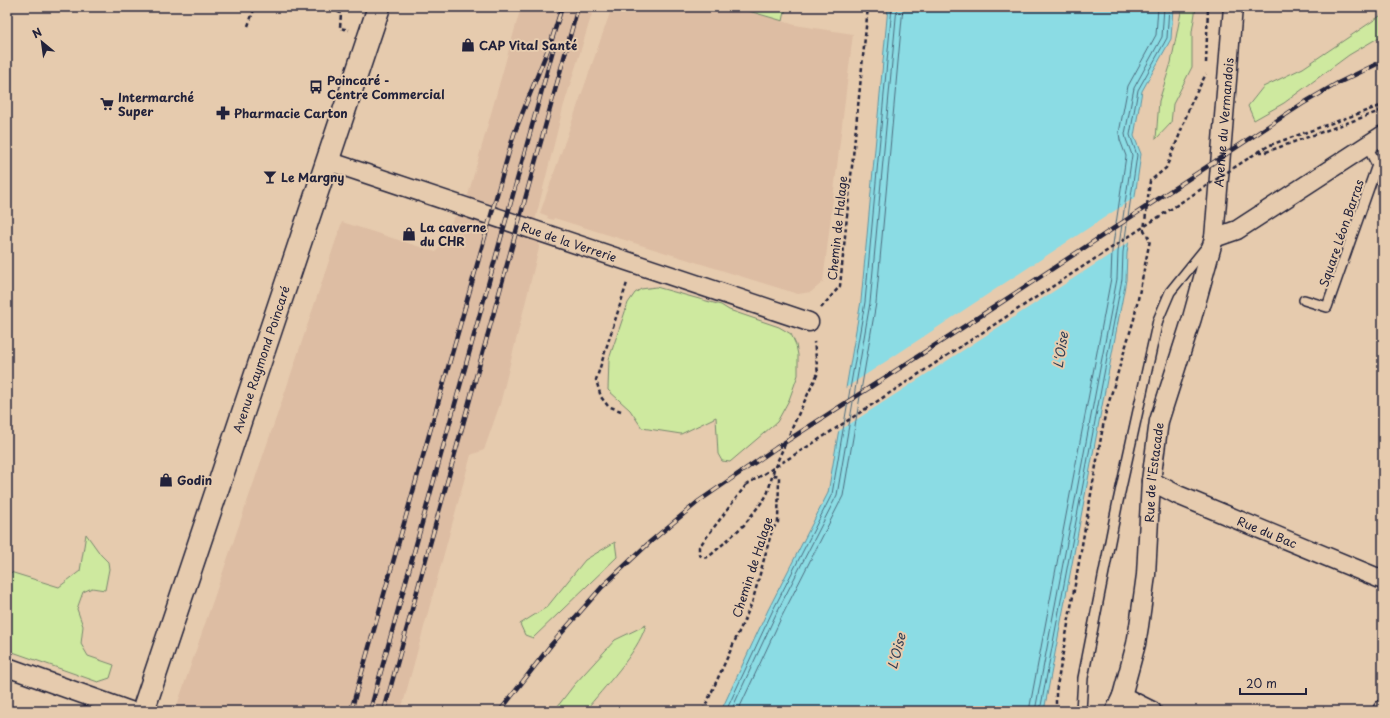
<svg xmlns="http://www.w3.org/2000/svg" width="1390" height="718" font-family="'Playpen Sans',sans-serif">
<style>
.built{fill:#ddbda3}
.green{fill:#cee99f;stroke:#78866d}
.water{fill:#8bdce4;stroke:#6192a0}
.pier{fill:#e6cbae}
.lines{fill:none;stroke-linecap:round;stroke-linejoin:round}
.shore{stroke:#4c6c7f;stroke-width:1}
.service-casing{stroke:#22223b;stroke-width:12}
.minor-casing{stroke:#22223b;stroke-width:21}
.secondary-casing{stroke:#22223b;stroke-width:25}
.path{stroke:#22223b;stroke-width:2.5;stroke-dasharray:4 3;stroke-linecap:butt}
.service{stroke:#e6cbae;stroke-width:9}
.minor{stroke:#e6cbae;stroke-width:18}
.secondary{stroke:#e6cbae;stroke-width:22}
.rail-casing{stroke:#22223b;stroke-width:4.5}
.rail{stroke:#e6cbae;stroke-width:3;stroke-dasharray:9;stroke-linecap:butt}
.path-bridge{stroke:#22223b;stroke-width:2.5;stroke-dasharray:4 3;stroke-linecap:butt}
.labels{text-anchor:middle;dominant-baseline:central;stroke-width:4;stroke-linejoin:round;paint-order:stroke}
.poi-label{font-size:12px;font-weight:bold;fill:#22223b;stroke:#e6cbae;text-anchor:start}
.street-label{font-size:12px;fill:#22223b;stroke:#e6cbae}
.water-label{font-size:13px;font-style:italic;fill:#323e54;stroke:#e6cbae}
</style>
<rect width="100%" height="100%" fill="#e6cbae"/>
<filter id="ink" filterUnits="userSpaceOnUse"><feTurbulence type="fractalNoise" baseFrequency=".025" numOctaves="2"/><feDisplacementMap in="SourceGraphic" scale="8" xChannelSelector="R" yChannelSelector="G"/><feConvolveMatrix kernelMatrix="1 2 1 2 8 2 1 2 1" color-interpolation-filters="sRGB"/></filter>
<g filter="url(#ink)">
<!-- built -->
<g class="built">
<path d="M521,7H594L563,108L533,229L539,231V248L500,404L484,450L471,455L401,711H175L286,389L342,222L436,252L454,218L465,206Z"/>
<path d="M612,7H735L795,25L853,34L823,282L811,292L798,294L554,218L553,220L547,218L548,216L540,213Z"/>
</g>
<!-- green -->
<g class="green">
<path d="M735,7H786L783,21Z"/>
<path d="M1182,7H1196L1192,32V67L1173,104L1171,123L1156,139L1159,101L1171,63Z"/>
<path d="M1383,14V35L1349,55L1284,103L1254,120L1248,106L1263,87L1303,68Z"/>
<path d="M656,287L721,305L729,310L779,327L791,334L796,345L798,355V375L789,400L777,422L730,462L722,461L718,454L716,417L681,434L642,428L630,410L608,390L609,359L628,303L635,293L641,289Z"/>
<path d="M86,534L101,555L108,562L109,569L105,590L92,588L83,592L77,609L83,626L81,644L88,656L114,665L110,678L98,682L7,650V571L59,587L80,571Z"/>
<path d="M615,542L617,557L533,638L525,635L520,624L547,607L585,560Z"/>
<path d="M646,625C637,654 604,687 585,711H554L574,685L615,640Z"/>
</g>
<!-- water -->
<path class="water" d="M888,7H1173L1171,39L1142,91L1134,136L1141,154L1127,253L1126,280L1044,711H721L768,610L828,493L861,301Z"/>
<!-- pier -->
<path class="pier" d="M1137,196L1131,241L836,433L844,389Z"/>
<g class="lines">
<!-- shore -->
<g class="shore">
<path d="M726,711L772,612L832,494L865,302L892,7"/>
<path d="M731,711L776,614L837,495L870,303L897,7"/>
<path d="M738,711L782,616L843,496L876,303L903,7"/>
<path d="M1029,711L1111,278L1112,251L1126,156L1120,140L1119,133L1128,86L1156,35L1158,7"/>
<path d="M1035,711L1117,279L1118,252L1132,155L1126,139L1125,134L1134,88L1162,37L1164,7"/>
<path d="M1040,711L1122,279L1123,252L1137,155L1130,135L1138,90L1167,38L1169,7"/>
</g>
<!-- service casing -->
<g class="service-casing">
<g id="service">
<path d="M1304,300L1327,307L1377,165L1367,146"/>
<path d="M1081,711L1083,678L1117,506L1158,320L1170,292L1208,245"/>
</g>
</g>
<!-- minor casing -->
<g class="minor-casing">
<g id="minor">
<path id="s1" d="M328,161L809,322"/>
<path d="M1214,238L1237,230L1383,135"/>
<path id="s2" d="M1151,481L1178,495L1383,580"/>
<path d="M7,667L130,711"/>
<path d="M1122,696L1152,711"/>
<path id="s3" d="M1115,711L1122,696L1136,644L1139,626L1146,575L1151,481L1159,421L1192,318L1214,238L1233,7"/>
<path d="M1382,711L1383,709"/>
</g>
</g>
<!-- secondary casing -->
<g class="secondary-casing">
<g id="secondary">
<path id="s4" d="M143,711L379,7"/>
</g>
</g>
<!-- path -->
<g class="path">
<path d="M324,7L341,13L340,28L349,30"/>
<path d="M248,26L255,7"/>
<path d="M1206,63L1208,7"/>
<path d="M1258,152L1270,145L1383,105"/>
<path d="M1259,152H1266L1383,110"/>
<path d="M821,308L840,286L868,7"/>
<path d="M621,411L608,406L601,397L596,380L627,283"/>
<path d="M746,485L699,547V554C703,559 707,558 712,554L744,525L765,498L768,492L774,469L797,417L818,373L814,342"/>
<path d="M703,711L752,603L772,530L778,522L779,478V476L775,475L773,477"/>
<path d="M1056,711V692L1105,415L1134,319L1150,240L1144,230L1150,181L1166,168L1179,136L1191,103L1206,74"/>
</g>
<!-- service -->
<use href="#service" class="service"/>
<!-- minor -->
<use href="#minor" class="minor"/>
<!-- secondary -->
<use href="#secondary" class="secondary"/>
<!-- rail casing -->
<g class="rail-casing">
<g id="rail">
<path d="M351,711L514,134L552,39L562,7"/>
<path d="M370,711L553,50"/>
<path d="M384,711L578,7"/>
<path d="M500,711L551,645L602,587L650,542L699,501L776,448L1002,302L1302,104L1338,83L1383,61"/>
</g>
</g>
<!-- rail -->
<use href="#rail" class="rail"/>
<!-- path-bridge -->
<path class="path-bridge" d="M746,485L815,442L1258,152"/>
</g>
</g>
<!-- icons -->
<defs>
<g id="shop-bare" transform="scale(1.08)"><path d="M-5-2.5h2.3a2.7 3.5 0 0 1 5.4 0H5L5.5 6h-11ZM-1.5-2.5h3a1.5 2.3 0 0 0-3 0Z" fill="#22223b" stroke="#e6cbae" stroke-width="2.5" paint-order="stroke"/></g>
<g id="bus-bare" transform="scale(1.08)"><path d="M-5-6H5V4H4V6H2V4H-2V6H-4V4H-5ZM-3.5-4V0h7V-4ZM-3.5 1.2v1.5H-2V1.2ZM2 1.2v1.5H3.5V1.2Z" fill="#22223b" stroke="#e6cbae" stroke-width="2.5" paint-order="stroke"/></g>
<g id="supermarket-bare" transform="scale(1.08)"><path d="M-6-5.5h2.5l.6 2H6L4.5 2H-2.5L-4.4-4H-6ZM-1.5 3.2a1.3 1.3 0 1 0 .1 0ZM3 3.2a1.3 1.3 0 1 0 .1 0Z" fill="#22223b" stroke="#e6cbae" stroke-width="2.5" paint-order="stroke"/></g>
<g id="pharmacy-bare" transform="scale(1.08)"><path d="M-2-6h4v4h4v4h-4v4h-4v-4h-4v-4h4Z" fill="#22223b" stroke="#e6cbae" stroke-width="2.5" paint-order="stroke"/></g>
<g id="bar-bare" transform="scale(1.08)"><path d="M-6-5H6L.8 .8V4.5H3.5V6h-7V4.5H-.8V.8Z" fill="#22223b" stroke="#e6cbae" stroke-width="2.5" paint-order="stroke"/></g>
</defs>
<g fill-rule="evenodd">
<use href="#shop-bare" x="468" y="45"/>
<use href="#bus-bare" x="316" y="87"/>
<use href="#supermarket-bare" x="107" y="104"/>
<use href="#pharmacy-bare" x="223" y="113"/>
<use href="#bar-bare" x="270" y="177"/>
<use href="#shop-bare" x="409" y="234"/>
<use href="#shop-bare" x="166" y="480"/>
</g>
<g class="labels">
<!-- poi labels -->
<g class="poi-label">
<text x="479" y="45">CAP Vital Santé</text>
<text x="327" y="80">Poincaré -<tspan x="327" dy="14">Centre Commercial</tspan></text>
<text x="118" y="97">Intermarché<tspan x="118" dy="14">Super</tspan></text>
<text x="234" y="113">Pharmacie Carton</text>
<text x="281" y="177">Le Margny</text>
<text x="420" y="227">La caverne<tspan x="420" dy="14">du CHR</tspan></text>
<text x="177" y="480">Godin</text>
</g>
<!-- street labels -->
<g class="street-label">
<text stroke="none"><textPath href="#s3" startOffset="602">Avenue du Vermandois</textPath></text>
<text transform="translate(837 228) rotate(-84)">Chemin de Halage</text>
<text transform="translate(1341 233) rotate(-71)">Square Léon Barras</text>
<text stroke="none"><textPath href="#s1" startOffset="254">Rue de la Verrerie</textPath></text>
<text stroke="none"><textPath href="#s4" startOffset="371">Avenue Raymond Poincaré</textPath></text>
<text stroke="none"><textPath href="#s3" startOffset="243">Rue de l'Estacade</textPath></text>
<text stroke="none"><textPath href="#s2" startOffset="127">Rue du Bac</textPath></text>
<text transform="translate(752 567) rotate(-72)">Chemin de Halage</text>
</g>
<!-- water labels -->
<g class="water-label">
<text transform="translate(1060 350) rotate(-81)">L'Oise</text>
<text transform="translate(896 651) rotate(-75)">L'Oise</text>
</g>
</g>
<!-- margin -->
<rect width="1390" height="718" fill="none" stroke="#e6cbae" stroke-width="24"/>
<rect x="12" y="12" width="1366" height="694" fill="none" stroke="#22223b" stroke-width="1.5" filter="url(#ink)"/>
<!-- north arrow -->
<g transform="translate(42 42) rotate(331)" stroke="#e6cbae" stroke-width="3" paint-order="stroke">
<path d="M0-3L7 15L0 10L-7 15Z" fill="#22223b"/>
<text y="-6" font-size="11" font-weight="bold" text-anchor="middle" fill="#22223b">N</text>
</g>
<!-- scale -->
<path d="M1240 688v6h66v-6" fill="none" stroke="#22223b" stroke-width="2"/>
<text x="1246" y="688" font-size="12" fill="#22223b" stroke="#e6cbae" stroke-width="3" paint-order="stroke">20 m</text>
</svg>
